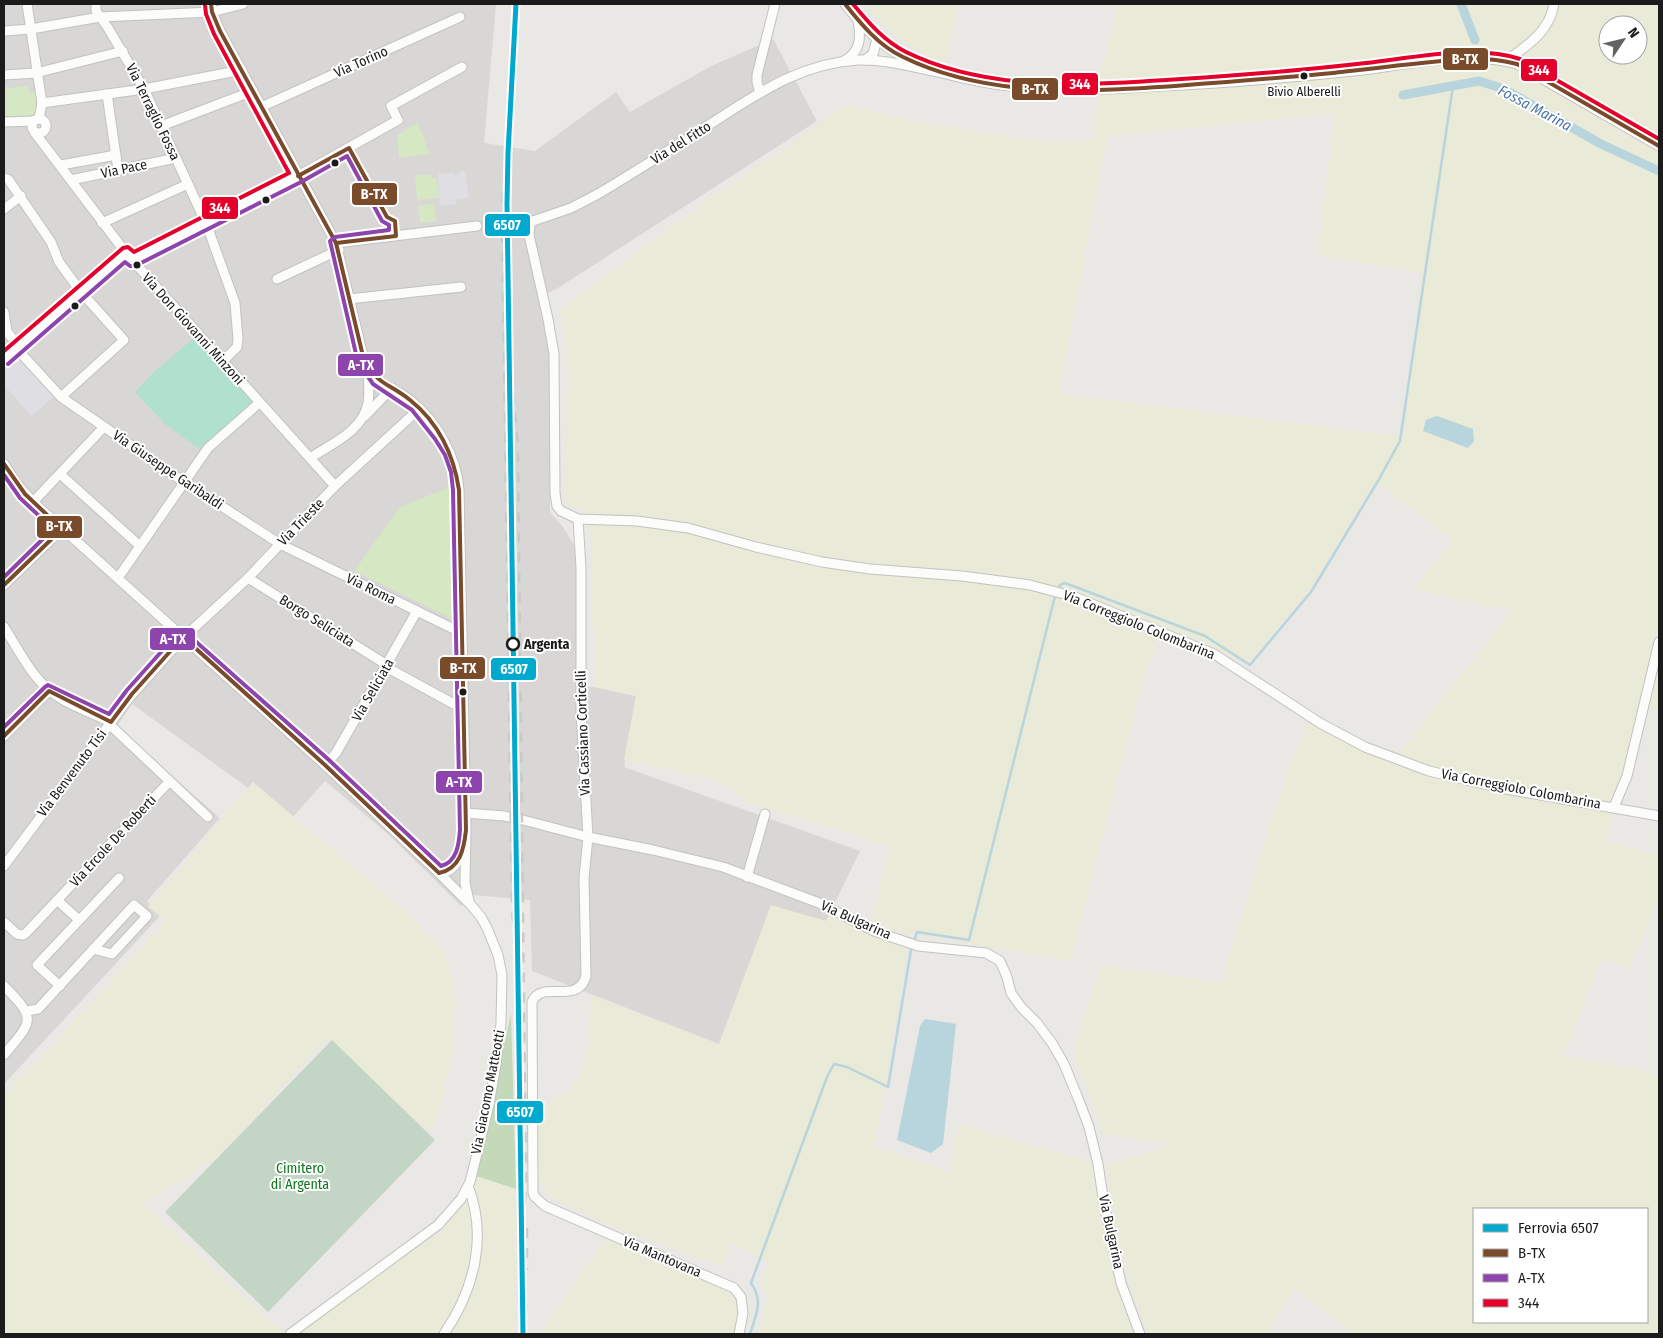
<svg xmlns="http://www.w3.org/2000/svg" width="1663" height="1338" font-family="'Fira Sans Condensed',sans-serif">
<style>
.residential{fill:#d9d7d5}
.religious{fill:#d8d7d5}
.farmland{fill:#e9ead7;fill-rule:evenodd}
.grass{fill:#d5e7c3}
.forest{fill:#c4d8ba}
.cemetery{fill:#c3d5c4}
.pitch{fill:#b0e0ce}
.plaza{fill:#dfdee3}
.water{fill:#b8d4dd}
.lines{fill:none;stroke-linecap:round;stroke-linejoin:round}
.stream{stroke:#b8d4dd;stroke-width:2.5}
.canal{stroke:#b8d4dd;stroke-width:9}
.minor-casing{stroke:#c2c2c0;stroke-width:11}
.minor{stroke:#fcfcfb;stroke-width:9}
.rail{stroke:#c9c9c8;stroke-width:2.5;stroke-dasharray:10 10;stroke-linecap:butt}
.bus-1-casing{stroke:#fff;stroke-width:8}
.bus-2-casing{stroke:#fff;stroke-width:8}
.bus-3-casing{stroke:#fff;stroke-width:8}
.bus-1{stroke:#7a4b2a;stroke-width:4}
.bus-2{stroke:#8e44ad;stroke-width:4}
.bus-3{stroke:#e4002b;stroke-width:4}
.rail-1-casing{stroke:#fff;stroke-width:9}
.rail-1{stroke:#00a9ce;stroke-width:5}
.bus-dot{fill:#1b1b1b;stroke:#fff;stroke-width:2}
.stop-dot{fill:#fff;stroke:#1b1b1b;stroke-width:2.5}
.labels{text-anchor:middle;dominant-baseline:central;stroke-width:4;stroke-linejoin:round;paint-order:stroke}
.bus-label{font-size:13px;fill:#1b1b1b;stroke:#fff}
.street-label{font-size:14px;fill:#1b1b1b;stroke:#fff}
.stop-label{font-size:14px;font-weight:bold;fill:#1b1b1b;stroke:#fff;text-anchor:start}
.park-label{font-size:14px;fill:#0e751b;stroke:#fff}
.water-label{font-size:15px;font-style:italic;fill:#4c76a7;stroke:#fff}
.line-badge{stroke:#fff;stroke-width:2}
.badge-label{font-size:14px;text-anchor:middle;font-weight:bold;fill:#fff}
</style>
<rect width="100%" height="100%" fill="#eae8e4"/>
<!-- residential -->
<path class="residential" d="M4,4H496L484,143L535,151L616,92L630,112L711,66L773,39L817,121L558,288L540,297L550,356V512L564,528L576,549L577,686L594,687L636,696L624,767L860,851L826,921L771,906L719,1044L532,971L530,900L473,895L461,906L389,835L325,781L291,819L132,704L116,727L220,818L147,901L160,916L4,1084Z"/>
<!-- religious -->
<g class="religious">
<path d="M212,113L223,136L186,151L183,146L190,143L183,125Z"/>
<path d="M386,138L392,153L376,161L391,190L411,188L415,223L447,219L448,225L407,230L406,224L382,226L350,166L384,149L381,141Z"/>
<path d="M274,447L305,475L278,507L242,477Z"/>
<path d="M134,802L151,818L130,840L113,824Z"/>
<path d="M136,908L144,915L111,952L103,945Z"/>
</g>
<!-- farmland -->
<g class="farmland">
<path d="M864,4H959L945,64L916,49L892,34Z"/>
<path d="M1119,4H1659V709L1640,703L1618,787L1607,841L1659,856V898L1630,968L1602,958L1564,1056L1646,1071L1659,1076V1334H1352L1295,1288L1265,1334H1149L1135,1301L1115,1222L1107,1165L1172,1145L1104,1134L1073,1051L1101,965L1221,983L1271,820L1293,757L1312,717L1336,727L1397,756L1512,611L1413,589L1453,541L1375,482L1310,590L1246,664L1202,641L1162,627L1143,680L1071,961L870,926L890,846L741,800L723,782L624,759L636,696L594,687L591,535L583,510L570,507L564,492L569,381L567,348L560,311L725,188L808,133L834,111L850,106L908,120L993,134L1051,142L1094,141L1099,75ZM1608,25H1638V55H1608ZM1334,113L1318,255L1422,273L1404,437L1059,394L1107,137ZM1474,1209H1647V1322H1474Z"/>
<path d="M253,782L415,920L440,949L451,969L455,1003L452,1058L440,1107L430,1133L327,1038L215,1159L143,1204L260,1312L285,1332L418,1239L458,1200L470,1174L516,1189L515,1334H4V1097L166,921L148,907Z"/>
<path d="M771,905L826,921L830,914L907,948L875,1148L950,1172L958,1125L1092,1162L1110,1263L1126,1314L1135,1334H760L767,1298L761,1287L768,1263L731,1242L723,1267L613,1227L552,1198L539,1179L536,1109L541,1108L570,1089L583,1067L589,1038L591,995L719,1044Z"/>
<path d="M605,1239L725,1289L737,1303L738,1317L734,1334H540Z"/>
</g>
<!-- grass -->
<g class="grass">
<path d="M29,86L30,93L37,92V113L27,116H4V89Z"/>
<path d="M417,123L426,142L425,143L430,154L399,158L397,135Z"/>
<path d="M430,174L431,178L437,177L439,198L417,200L415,176Z"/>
<path d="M434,204L436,221L420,223L418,205Z"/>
<path d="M453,486L455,620L354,571L400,507Z"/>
</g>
<!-- forest -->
<path class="forest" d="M511,1013L516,1189L476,1176Z"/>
<!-- cemetery -->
<path class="cemetery" d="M332,1040L435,1140L268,1312L165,1212Z"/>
<!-- pitch -->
<path class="pitch" d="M195,337L253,402L203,451L166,425L135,392L153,373Z"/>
<!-- plaza -->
<g class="plaza">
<path d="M460,171H465L469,198L456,200V204L440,206L438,174L453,172L454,175L460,174Z"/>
<path d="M16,348L57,394L31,416L4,385V359Z"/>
</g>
<!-- water -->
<g class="water">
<path d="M1437,416L1473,429L1474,441L1468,448L1423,431L1426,420Z"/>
<path d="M925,1019L956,1024L943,1144L931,1153L897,1140L920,1026Z"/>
</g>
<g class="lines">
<!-- stream -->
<path class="stream" d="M750,1334C756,1314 764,1302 751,1283L827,1077L834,1064L847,1067L888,1087L911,950L917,932L969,940L1054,600L1060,585L1065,583L1205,636L1250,665L1311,592L1378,481L1400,441L1453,86"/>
<!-- canal -->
<g class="canal">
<path d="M1461,4L1475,40"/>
<path d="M1403,95L1479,81L1504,89L1601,144L1659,171"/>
</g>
<!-- minor casing -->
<g class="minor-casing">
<g id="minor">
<path d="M27,4L42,103L39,119"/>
<path d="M96,4V11L108,28L144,89L206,223L235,303L238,339L237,347L222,362"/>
<path d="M211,4L212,12L220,31L336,243L362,352C366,362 370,372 377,379C387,388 400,392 410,400C436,420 457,457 459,490L466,830L465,883L469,901"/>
<path d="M845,4C865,30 887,52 919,64"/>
<path d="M4,31L31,29L100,17L212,12L243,4"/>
<path d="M865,60L873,54L877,39"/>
<path d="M844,61C861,52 861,37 858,21"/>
<path d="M1506,61C1527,46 1550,31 1554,4"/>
<path d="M933,70C947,75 963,78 977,81C1039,93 1100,90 1162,86C1229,83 1296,77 1363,70C1407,64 1474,51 1517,64L1659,146"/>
<path d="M938,72C912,67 885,59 859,60C799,63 756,95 707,126C671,149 635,172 598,194L571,208L533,221L530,224L529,235L548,319L554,354L555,493L557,506L561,511L578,519L637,521L688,528L756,547L822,562L870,569L962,576L1030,585L1075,597L1214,654L1320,723L1365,747L1429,771L1500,788L1659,816"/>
<path d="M4,75L36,73L123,51"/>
<path d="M760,93L757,82V75L775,4"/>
<path d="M107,94L118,170"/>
<path d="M42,103L144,89L242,70"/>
<path d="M261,107L460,17"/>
<circle cx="39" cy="126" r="7"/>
<path d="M4,122L34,121"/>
<path d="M161,126L253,91"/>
<path d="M35,133L126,253L335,486"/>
<path d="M61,165L116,155"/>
<path d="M4,178L8,179L51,242L59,262L81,292L124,340L61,397"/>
<path d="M71,180L176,158"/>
<path d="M4,209L21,196"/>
<path d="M102,223L188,184"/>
<path d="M336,243L477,226"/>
<path d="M132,260L298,176L398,120L391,106L462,67"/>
<path d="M277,279L339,250"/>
<path d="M349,299L461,287"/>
<path d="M4,312L7,332L19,346"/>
<path d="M16,348L61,397L184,482L280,544L462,633"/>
<path d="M4,359L126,253"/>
<path d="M365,416L392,388"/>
<path d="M310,458C331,444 363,431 368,403C370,392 368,380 368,368"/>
<path d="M4,464L17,484L33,502L325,765L439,873L470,904L481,917L487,928L498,955L502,975L501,1023L496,1064L489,1105L470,1182L461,1199L438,1225L290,1334"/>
<path d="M60,474L140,546"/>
<path d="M33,502L104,427"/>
<path d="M578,519L581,568V712L588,837L584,878L586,976C578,1006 541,979 532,1002L533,1192L534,1196L545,1206L734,1288L741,1297L743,1313L739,1334"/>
<path d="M118,578L208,448L259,403"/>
<path d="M248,578L387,665"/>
<path d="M4,585L62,529"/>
<path d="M4,627C17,647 30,674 49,690C66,705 91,712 111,722"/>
<path d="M386,667L463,709"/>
<path d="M109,724L208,817"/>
<path d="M4,736L49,691"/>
<path d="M325,765L336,753L417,611"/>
<path d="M1614,807L1627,776L1659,642"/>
<path d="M465,813L504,816L523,820L588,837L653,850L723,867L819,903L874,931L918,946L986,953L1000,961L1007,977L1011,993L1021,1007L1037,1023L1052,1043L1064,1064L1078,1098L1089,1127L1098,1164L1104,1204L1121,1283L1140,1334"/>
<path d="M4,866L129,698L180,641L248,578L335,486L419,409"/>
<path d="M439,873C452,873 459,861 464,850"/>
<path d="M747,877L765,814"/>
<path d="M57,900L79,920"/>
<path d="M4,922L17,934L23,935L26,933L169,782"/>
<path d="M4,986C38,1020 32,1021 4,1055"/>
<path d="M60,986L37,965L119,878"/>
<path d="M27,1011L38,1009L134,905L147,916L112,954L93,949"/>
<path d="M444,1334C474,1290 488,1237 468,1186"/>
</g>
</g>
<!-- minor -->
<use href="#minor" class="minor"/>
<!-- rail -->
<g class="rail">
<path d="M508,153L502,201V220L512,911L518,967"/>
<path d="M508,353L517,429L518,456L526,1188L522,1237"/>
<path d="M527,1228V1270"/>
</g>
<!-- bus-1 casing -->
<g class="bus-1-casing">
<g id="bus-1">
<path d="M845,4C861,24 879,46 903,57C987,98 1084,92 1175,86C1228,82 1280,78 1333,73C1376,68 1418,63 1461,59C1480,58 1498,59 1517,64L1659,146"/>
<path d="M298,176L349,148L387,217L395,221L396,236L336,243"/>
<path d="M4,464L25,494L62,529L4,585"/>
<path d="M4,736L49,691L111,722L132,694L183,637L325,765L439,873C460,869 464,849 466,830L459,490C454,455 438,422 410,400C385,380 376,387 362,352L336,243L220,31L212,12L211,4"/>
</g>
</g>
<!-- bus-2 casing -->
<g class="bus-2-casing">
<g id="bus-2">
<path d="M4,475L20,498L53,529L4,577"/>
<path d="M4,727L45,687L48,685L109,714L127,690L178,633L184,631L329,760L441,866C457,862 459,844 460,830L453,490L451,472L445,455L435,439L412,410L373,384L362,368L356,354L330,241L335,237L389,230V225L382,221L347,156L301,182L135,266H130L125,262L8,364"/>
</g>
</g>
<!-- bus-3 casing -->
<g class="bus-3-casing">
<g id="bus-3">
<path d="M853,4C868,22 884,41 906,52C990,93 1090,85 1181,79C1243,75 1305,70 1366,63C1412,58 1476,44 1520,59L1659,139"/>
<path d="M4,351L123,248L128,247L134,252L289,173L214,34L206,14L205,5"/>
</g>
</g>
<!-- bus-1 -->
<use href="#bus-1" class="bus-1"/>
<!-- bus-2 -->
<use href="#bus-2" class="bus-2"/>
<!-- bus-3 -->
<use href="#bus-3" class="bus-3"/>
<!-- rail-1 casing -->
<g class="rail-1-casing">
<path id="rail-1" d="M516,4L508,153L507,204L523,1334"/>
</g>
<!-- rail-1 -->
<use href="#rail-1" class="rail-1"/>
</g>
<!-- markers -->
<g class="bus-dot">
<circle cx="1304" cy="76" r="4.5"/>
<circle cx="335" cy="163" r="4.5"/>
<circle cx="266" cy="200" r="4.5"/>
<circle cx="137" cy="265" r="4.5"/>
<circle cx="75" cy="306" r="4.5"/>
<circle cx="463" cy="692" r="4.5"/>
</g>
<circle class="stop-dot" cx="513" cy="644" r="6"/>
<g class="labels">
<!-- bus labels -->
<g class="bus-label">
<text x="1304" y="91">Bivio Alberelli</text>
</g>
<!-- street labels -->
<g class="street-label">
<text transform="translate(361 62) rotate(-24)">Via Torino</text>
<text transform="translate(153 112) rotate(64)">Via Terraglio Fossa</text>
<text transform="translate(681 143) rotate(-32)">Via del Fitto</text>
<text transform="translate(124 169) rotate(-12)">Via Pace</text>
<text transform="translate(193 329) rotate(48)">Via Don Giovanni Minzoni</text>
<text transform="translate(168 470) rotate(34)">Via Giuseppe Garibaldi</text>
<text transform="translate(301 522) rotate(-46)">Via Trieste</text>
<text transform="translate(371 589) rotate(26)">Via Roma</text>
<text transform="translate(317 621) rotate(32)">Borgo Seliciata</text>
<text transform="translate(1139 625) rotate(22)">Via Correggiolo Colombarina</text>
<text transform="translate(373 690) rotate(-60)">Via Seliciata</text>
<text transform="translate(583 733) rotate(-92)">Via Cassiano Corticelli</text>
<text transform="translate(72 773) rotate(-53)">Via Benvenuto Tisi</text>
<text transform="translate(1521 789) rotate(11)">Via Correggiolo Colombarina</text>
<text transform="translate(113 841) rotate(-47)">Via Ercole De Roberti</text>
<text transform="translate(856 920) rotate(24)">Via Bulgarina</text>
<text transform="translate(488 1092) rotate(-79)">Via Giacomo Matteotti</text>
<text transform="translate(1111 1232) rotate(78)">Via Bulgarina</text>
<text transform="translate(662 1257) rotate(23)">Via Mantovana</text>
</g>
<!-- stop labels -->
<g class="stop-label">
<text x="524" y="644">Argenta</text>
</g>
<!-- park labels -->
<g class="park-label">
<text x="300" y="1168">Cimitero<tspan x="300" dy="16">di Argenta</tspan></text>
</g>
<!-- water labels -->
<g class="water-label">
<text transform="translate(1535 108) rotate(28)">Fossa Marina</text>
</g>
</g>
<g class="line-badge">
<rect x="1442" y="47" width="47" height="24" rx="5" fill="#7a4b2a"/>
<rect x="1520" y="58" width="38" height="24" rx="5" fill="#e4002b"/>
<rect x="1061" y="72" width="38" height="24" rx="5" fill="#e4002b"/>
<rect x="1011" y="77" width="48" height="24" rx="5" fill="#7a4b2a"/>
<rect x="351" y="182" width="47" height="24" rx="5" fill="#7a4b2a"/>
<rect x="201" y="196" width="38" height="24" rx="5" fill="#e4002b"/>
<rect x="484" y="213" width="47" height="24" rx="5" fill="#00a9ce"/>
<rect x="337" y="353" width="47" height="24" rx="5" fill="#8e44ad"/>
<rect x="36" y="515" width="47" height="24" rx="5" fill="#7a4b2a"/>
<rect x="149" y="627" width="47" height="24" rx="5" fill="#8e44ad"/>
<rect x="439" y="656" width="47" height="24" rx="5" fill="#7a4b2a"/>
<rect x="490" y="657" width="47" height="24" rx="5" fill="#00a9ce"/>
<rect x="435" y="770" width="48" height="24" rx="5" fill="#8e44ad"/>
<rect x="496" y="1100" width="48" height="24" rx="5" fill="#00a9ce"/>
</g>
<g class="badge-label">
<text x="1465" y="64">B-TX</text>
<text x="1539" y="75">344</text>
<text x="1080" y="89">344</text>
<text x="1035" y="94">B-TX</text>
<text x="374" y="199">B-TX</text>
<text x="220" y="213">344</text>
<text x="507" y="230">6507</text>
<text x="361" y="370">A-TX</text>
<text x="59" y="531">B-TX</text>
<text x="173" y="644">A-TX</text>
<text x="463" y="673">B-TX</text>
<text x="514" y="674">6507</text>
<text x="459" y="787">A-TX</text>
<text x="520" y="1117">6507</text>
</g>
<!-- border -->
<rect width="1663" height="1338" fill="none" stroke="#1b1b1b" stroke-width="10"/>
<!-- legend -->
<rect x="1473" y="1208" width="175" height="115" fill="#ffffff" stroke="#a4a4a4"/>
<rect x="1483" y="1224" width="25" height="8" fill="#00a9ce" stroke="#a4a4a4"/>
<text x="1518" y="1233" font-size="15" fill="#1b1b1b">Ferrovia 6507</text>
<rect x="1483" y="1249" width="25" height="8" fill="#7a4b2a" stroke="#a4a4a4"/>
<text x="1518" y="1258" font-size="15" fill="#1b1b1b">B-TX</text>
<rect x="1483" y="1274" width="25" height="8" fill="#8e44ad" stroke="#a4a4a4"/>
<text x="1518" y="1283" font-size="15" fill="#1b1b1b">A-TX</text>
<rect x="1483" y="1299" width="25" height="8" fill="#e4002b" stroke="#a4a4a4"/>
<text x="1518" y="1308" font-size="15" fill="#1b1b1b">344</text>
<!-- north arrow -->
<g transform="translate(1623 40) rotate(55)"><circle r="24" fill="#ffffff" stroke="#a4a4a4"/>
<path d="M0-4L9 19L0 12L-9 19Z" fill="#636361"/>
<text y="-8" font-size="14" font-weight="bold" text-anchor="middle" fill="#1b1b1b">N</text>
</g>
</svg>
